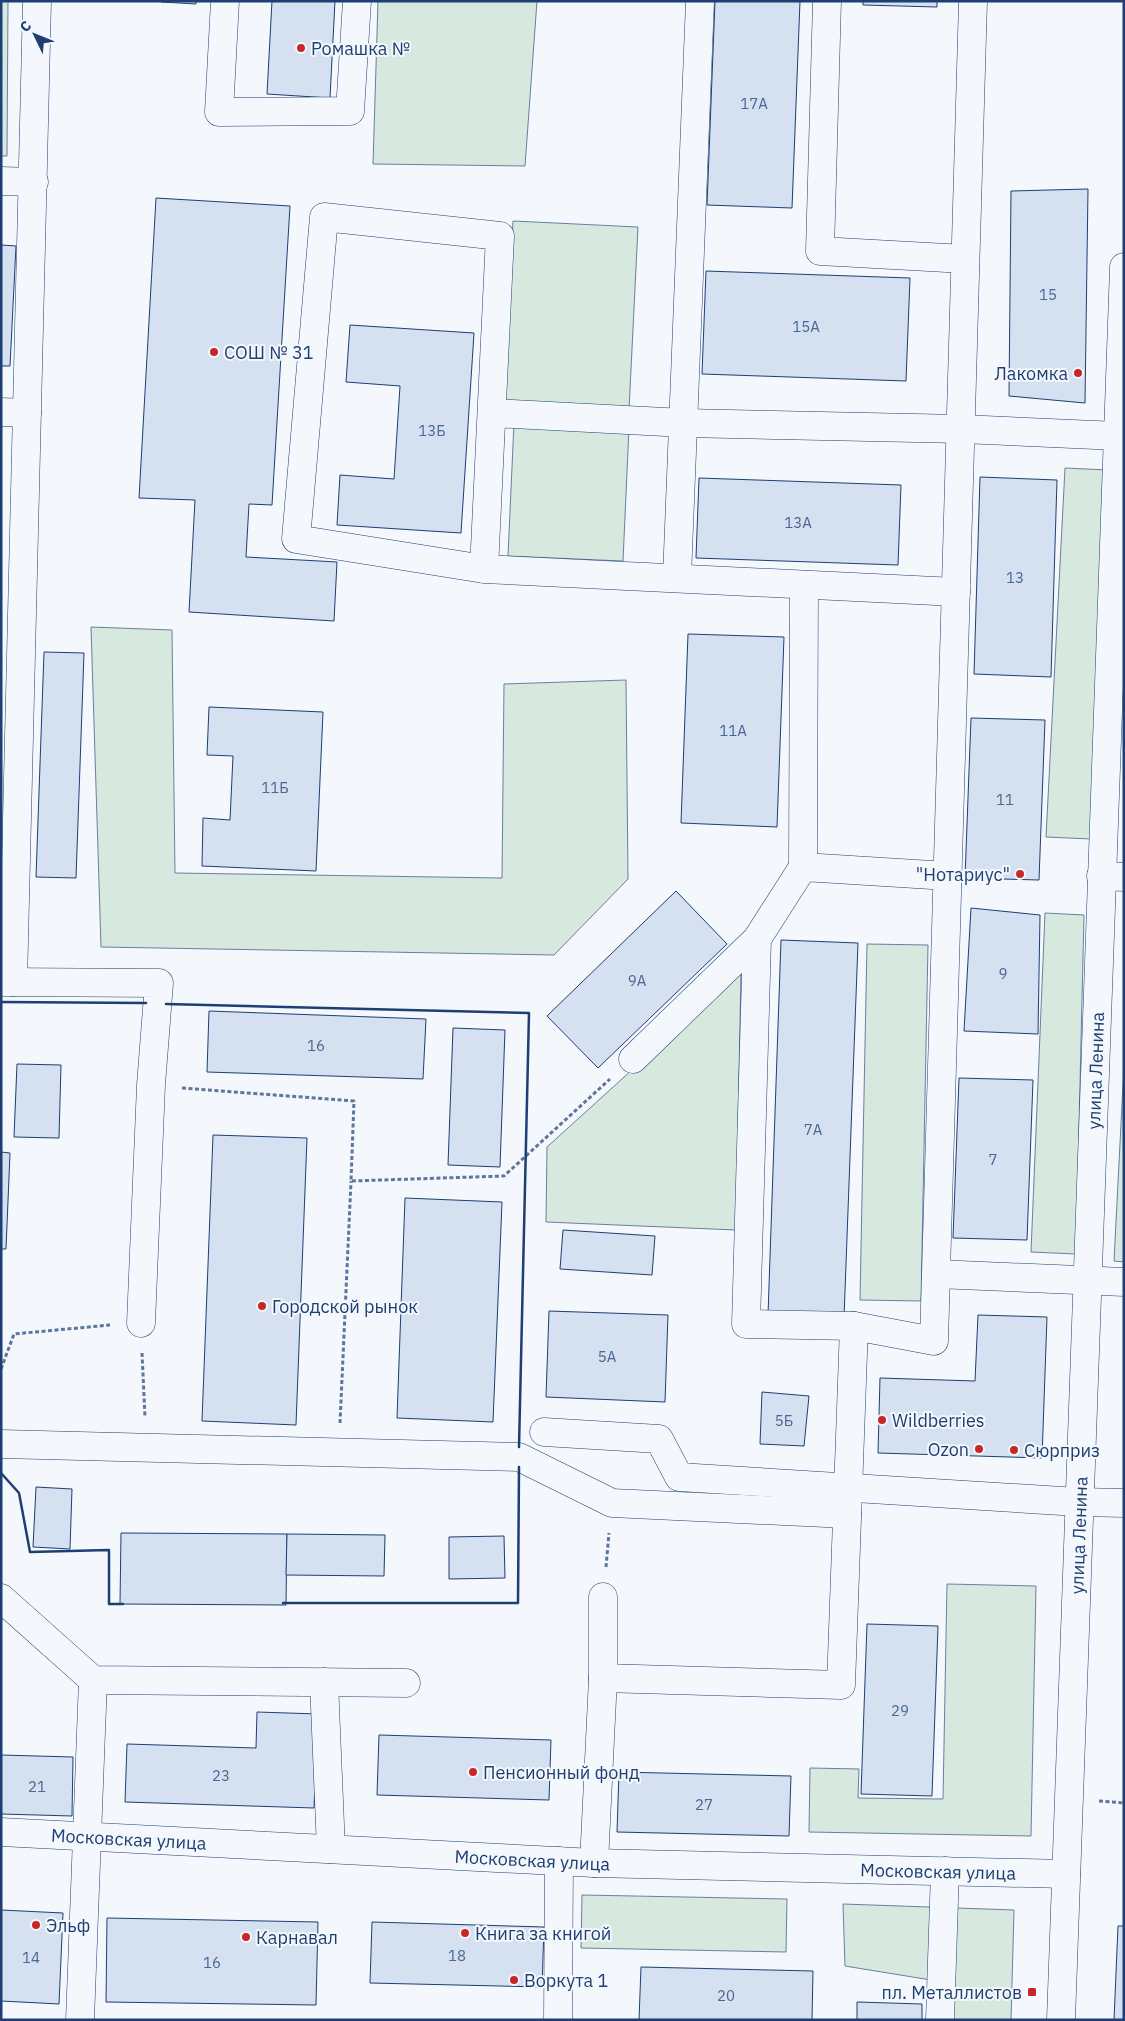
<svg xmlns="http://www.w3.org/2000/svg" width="1125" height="2021" font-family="'IBM Plex Sans',sans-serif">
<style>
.green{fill:#d7e8df;stroke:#687fa3}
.building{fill:#d5e0f0;stroke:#1d3f73}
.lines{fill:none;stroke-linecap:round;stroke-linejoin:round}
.minor-casing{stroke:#1d3f73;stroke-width:29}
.major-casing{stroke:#1d3f73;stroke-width:29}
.path{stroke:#5e769c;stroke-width:3;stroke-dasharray:4 2.5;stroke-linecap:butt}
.minor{stroke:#f4f7fb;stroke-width:28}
.major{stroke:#f4f7fb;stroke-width:28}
.wall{stroke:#1d3f73;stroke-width:2.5}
.poi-dot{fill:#c62828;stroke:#f4f7fb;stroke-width:2}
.labels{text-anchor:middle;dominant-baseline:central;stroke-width:4;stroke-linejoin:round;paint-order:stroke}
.number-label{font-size:15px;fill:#4b6792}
.poi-label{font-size:18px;fill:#1d3f73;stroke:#f4f7fb;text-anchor:start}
.street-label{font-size:18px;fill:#1d3f73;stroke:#f4f7fb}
</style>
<rect width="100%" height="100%" fill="#f4f7fb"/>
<!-- green -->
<g class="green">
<path d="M1,1H8L7,156H1Z"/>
<path d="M378,1H537L525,166L373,164Z"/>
<path d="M513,221L638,227L629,410L504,404Z"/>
<path d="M514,423L629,428L623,561L508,556Z"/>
<path d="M1065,468L1109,470L1091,839L1046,837Z"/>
<path d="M91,627L172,630L175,873L502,878L504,684L626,680L628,879L554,955L101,947Z"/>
<path d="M1045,913L1084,915L1076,1254L1031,1252Z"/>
<path d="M867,944L928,945L921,1301L860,1300Z"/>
<path d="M741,971L736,1230L546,1222L547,1147Z"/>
<path d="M1124,1065V1262L1114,1261Z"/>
<path d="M947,1584L1036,1586L1031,1836L809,1832L810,1768L859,1769L858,1798L943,1799Z"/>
<path d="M582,1895L787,1899L786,1952L581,1948Z"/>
<path d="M843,1904L1014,1910L1011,2020H936L937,1981L845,1966Z"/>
</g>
<!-- building -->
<g class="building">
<path d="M161,1H196V4L161,2Z"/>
<path d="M272,1H335L330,98L267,94Z"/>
<path d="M715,1H800L792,208L707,205Z"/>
<path d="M863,1H937V7L863,5Z"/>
<path d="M1088,189L1085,403L1009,396L1011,191Z"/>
<path d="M156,198L290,206L272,505L249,504L246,557L337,562L334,621L189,612L195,500L139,498Z"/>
<path d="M1,245L16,246L10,366H1Z"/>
<path d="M706,271L910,278L906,381L702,374Z"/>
<path d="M350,325L474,333L461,533L337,525L340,475L394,479L400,386L346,382Z"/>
<path d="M980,477L1057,480L1051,677L974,674Z"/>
<path d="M699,478L901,485L898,565L696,558Z"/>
<path d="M688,634L784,637L777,827L681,823Z"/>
<path d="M44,652L84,653L76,878L36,877Z"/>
<path d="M209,707L323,712L316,871L202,866L203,818L230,820L233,756L207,755Z"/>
<path d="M971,718L1045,720L1039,880L965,878Z"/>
<path d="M676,891L727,944L598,1068L547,1016Z"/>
<path d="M971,908L1040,915L1038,1034L964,1031Z"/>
<path d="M781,940L858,943L844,1318L768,1315Z"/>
<path d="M209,1011L426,1019L423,1079L207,1072Z"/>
<path d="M453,1028L505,1030L500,1167L448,1165Z"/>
<path d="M17,1064L61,1065L59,1138L14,1137Z"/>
<path d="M959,1078L1033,1080L1027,1240L953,1238Z"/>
<path d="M213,1135L307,1138L296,1425L202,1421Z"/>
<path d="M1,1152L10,1153L6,1249H1Z"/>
<path d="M405,1198L502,1202L493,1422L397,1418Z"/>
<path d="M563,1230L655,1236L652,1275L560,1269Z"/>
<path d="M549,1311L668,1315L665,1402L546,1397Z"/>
<path d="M978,1315L1047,1317L1042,1458L878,1453L880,1378L975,1381Z"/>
<path d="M762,1392L809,1396L804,1446L760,1444Z"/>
<path d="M36,1487L72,1489L70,1549L33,1547Z"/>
<path d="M121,1533L287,1534L286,1605L120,1604Z"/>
<path d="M287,1534L385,1535L384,1576L286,1575Z"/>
<path d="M504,1536L505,1578L449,1579V1537Z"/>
<path d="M867,1624L938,1626L932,1796L861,1794Z"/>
<path d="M257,1712L318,1714L314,1808L125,1802L127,1744L256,1748Z"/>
<path d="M379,1735L551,1740L549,1800L377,1795Z"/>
<path d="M1,1755L73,1757L72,1816L1,1814Z"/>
<path d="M619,1772L791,1776L789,1836L617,1832Z"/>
<path d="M1,1910L63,1913L59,2004L1,2001Z"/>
<path d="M107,1918L318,1922L316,2005L106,2002Z"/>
<path d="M372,1922L544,1927L542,1987L370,1983Z"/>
<path d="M1118,1926H1124V2020H1114Z"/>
<path d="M641,1967L813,1971L812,2020H639Z"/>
<path d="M857,2002L922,2004V2020H857Z"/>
</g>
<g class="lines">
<!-- minor casing -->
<g class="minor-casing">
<g id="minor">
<path d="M225,1L219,112L350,111L357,1"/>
<path d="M827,1L820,251L965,259"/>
<path d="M1,181L34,182"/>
<path d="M1,412L27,413"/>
<path d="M492,413L684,423L962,429L1118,436"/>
<path d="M484,569L500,236L324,217L296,539L484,569L956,592"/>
<path d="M677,577L700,1"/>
<path d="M803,867L804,585"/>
<path d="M1101,876L1124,877"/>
<path d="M1,982L159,983L151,1085L141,1323"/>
<path d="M13,982L37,1"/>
<path d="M633,1059L757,939"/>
<path d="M937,1274L1124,1282"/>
<path d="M854,1326L746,1324L757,939L803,867L948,876"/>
<path d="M544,1432L659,1439L679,1477L1078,1502"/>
<path d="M1,1444L519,1457L612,1503L847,1514"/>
<path d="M1,1598L93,1680L406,1683"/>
<path d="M603,1678L841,1685L854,1326L934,1341L973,1"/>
<path d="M324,1682L331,1849"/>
<path d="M594,1863L603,1678V1597"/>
<path d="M80,2020L93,1680"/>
<path d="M558,2020L559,1861"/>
<path d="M940,2020L945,1871"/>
</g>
</g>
<!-- major casing -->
<g class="major-casing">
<g id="major">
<path d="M1078,1502L1124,1503"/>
<path id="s1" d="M1,1832L594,1863L1066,1874"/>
<path id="s2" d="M1061,2020L1124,267"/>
</g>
</g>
<!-- path -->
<g class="path">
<path d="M182,1088L354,1101L351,1181L504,1176L610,1079"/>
<path d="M142,1353L145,1417"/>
<path d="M1,1369L14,1334L110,1325"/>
<path d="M340,1423L351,1181"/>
<path d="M606,1567L609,1533"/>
<path d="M1099,1801L1124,1803"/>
</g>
<!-- minor -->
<use href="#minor" class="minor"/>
<!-- major -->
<use href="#major" class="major"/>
<!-- wall -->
<g class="wall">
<path d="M1,1002L146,1003"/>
<path d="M166,1004L529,1013L519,1447"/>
<path d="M1,1473L19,1493L30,1552L109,1550V1604H123"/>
<path d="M283,1603H518L519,1467"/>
</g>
</g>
<!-- markers -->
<g class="poi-dot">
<circle cx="301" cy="48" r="5"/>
<circle cx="214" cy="352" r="5"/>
<circle cx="1078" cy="373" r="5"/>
<circle cx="1020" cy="874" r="5"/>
<circle cx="262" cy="1306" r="5"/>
<circle cx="882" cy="1420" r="5"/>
<circle cx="979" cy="1449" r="5"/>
<circle cx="1014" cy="1450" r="5"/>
<circle cx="473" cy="1772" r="5"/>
<circle cx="36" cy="1925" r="5"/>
<circle cx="465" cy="1933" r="5"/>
<circle cx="246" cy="1937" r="5"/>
<circle cx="514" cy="1980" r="5"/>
<rect x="1027" y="1987" width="10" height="10" rx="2.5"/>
</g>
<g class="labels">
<!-- number labels -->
<g class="number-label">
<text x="754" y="103">17А</text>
<text x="1048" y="294">15</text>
<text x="806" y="326">15А</text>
<text x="432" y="430">13Б</text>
<text x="798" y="522">13А</text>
<text x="1015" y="577">13</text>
<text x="733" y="730">11А</text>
<text x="275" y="787">11Б</text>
<text x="1005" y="799">11</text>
<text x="1003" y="973">9</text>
<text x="637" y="980">9А</text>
<text x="316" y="1045">16</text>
<text x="813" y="1129">7А</text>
<text x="993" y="1159">7</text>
<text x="607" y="1356">5А</text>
<text x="784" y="1420">5Б</text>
<text x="900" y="1710">29</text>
<text x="221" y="1775">23</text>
<text x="37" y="1786">21</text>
<text x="704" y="1804">27</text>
<text x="457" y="1955">18</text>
<text x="31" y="1957">14</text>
<text x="212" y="1962">16</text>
<text x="726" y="1995">20</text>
</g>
<!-- poi labels -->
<g class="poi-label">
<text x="311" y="48">Ромашка №</text>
<text x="224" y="352">СОШ № 31</text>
<text x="1068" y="373" text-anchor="end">Лакомка</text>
<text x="1010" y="874" text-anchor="end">"Нотариус"</text>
<text x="272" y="1306">Городской рынок</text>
<text x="892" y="1420">Wildberries</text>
<text x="969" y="1449" text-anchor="end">Ozon</text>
<text x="1024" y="1450">Сюрприз</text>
<text x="483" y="1772">Пенсионный фонд</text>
<text x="46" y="1925">Эльф</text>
<text x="475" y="1933">Книга за книгой</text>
<text x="256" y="1937">Карнавал</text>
<text x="524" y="1980">Воркута 1</text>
<text x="1022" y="1992" text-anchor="end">пл. Металлистов</text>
</g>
<!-- street labels -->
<g class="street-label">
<text stroke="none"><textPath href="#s2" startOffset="950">улица Ленина</textPath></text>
<text stroke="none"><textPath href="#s2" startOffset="485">улица Ленина</textPath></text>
<text stroke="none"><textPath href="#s1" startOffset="128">Московская улица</textPath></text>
<text stroke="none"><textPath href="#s1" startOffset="532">Московская улица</textPath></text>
<text stroke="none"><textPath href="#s1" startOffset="938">Московская улица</textPath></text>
</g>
</g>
<!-- border -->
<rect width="1125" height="2021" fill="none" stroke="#1d3f73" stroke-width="5"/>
<!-- north arrow -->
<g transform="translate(35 35) rotate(313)" stroke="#f4f7fb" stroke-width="4" paint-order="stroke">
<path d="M0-4L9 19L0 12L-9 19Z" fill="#1d3f73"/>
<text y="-8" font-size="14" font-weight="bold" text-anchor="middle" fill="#1d3f73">С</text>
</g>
</svg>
